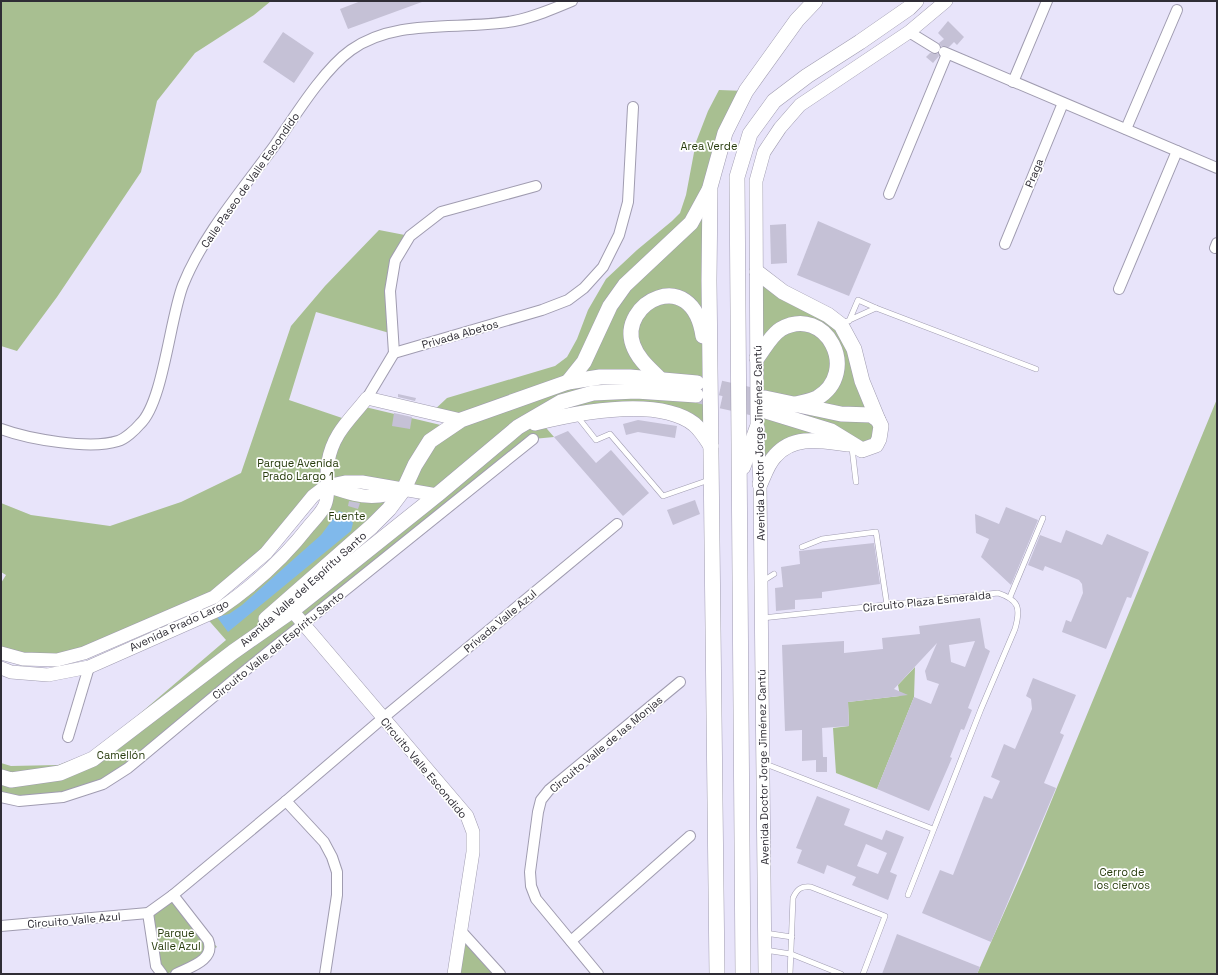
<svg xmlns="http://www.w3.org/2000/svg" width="1218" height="975" font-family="'Space Grotesk',sans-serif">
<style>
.green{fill:#a8bf91;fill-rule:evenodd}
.water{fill:#80b9eb}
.building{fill:#c5c1d6;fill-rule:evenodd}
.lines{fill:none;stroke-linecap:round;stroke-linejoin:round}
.secondary-tunnel{stroke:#c3bfd3;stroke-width:15;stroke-dasharray:15 8;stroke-linecap:butt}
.service-casing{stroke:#a09cb0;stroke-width:6}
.minor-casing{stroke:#a09cb0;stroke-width:12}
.tertiary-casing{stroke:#a09cb0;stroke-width:14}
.secondary-casing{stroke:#a09cb0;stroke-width:16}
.service{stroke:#fff;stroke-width:5}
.minor{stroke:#fff;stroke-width:10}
.tertiary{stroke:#fff;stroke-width:13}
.secondary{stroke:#fff;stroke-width:15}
.labels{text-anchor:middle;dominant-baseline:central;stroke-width:3.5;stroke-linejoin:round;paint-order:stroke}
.park-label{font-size:11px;fill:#293d0f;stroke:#fff}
.street-label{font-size:11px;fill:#2f2d35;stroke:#fff}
</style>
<rect width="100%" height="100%" fill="#e8e4fa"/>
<!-- green -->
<g class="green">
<path d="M1,1H271L254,15L195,53L157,101L141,172L57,297L17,351L1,346Z"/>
<path d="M719,90L746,91L710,187V370L697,383L696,395L710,413L711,446L693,424L666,413L541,422L554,437L533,439L128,768L63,797H1V763L11,766L58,765L88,754L116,734L226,640L204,615L218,610L325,507L326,486L229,585L57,660L1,651V583L6,575L1,572V503L31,515L110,526L181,502L241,473L291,326L325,286L379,230L410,236L395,261L393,334L316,312L289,400L348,420L361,406L449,427L460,421L430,414L447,398L555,366L567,357L577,339L588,310L606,279L637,250L672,221L680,213L686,195L696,142L708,111ZM376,483L403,488L344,492ZM404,489L437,495L261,624Z"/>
<path d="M757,272L841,325L881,426L876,445L789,444L760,484L757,428Z"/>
<path d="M1217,399V974H977L1025,865Z"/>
<path d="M915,667L914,697L877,789L836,773L833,728L849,726L848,702L900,696L898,685Z"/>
<path d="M173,897L217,947L167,974H155L149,914Z"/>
<path d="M461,931L500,974H454Z"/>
</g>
<!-- water -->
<path class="water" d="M339,511L346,514L353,523L351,531L228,632L217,617L229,614L242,605L321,535Z"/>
<!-- building -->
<g class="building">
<path d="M361,1H422V2L348,29L340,9Z"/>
<path d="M948,21L964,37L957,45L954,42L949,47L941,46L939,43L944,39L938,33Z"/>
<path d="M283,32L314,53L294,83L263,62Z"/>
<path d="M930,53L938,54L939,56L933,63L926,57Z"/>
<path d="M818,221L871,244L849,296L797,275Z"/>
<path d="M786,224L787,263L771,264L770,225Z"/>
<path d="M398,394L416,398L415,401L398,397Z"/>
<path d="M394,413L412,417L410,429L392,426Z"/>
<path d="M638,420L677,426L675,438L638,432L626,435L623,424Z"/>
<path d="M568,431L596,463L611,450L649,493L623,516L554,437Z"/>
<path d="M695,500L700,514L673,525L667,510Z"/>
<path d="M349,501L360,503L358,509L348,506Z"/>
<path d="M1006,507L1038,520L1011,585L981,557L989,539L976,533L975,514L999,524Z"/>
<path d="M1066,530L1102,545L1107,534L1149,552L1131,598L1127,597L1106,649L1062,632L1066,620L1071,622L1083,593L1082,584L1079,580L1045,566L1043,571L1028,565L1040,535L1061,543Z"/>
<path d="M874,543L880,584L822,592V598L795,600V609L776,611L775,588L783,587L781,567L800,564L799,551Z"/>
<path d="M980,618L985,648L990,651L968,708L972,710L964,730L961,729L950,757L952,758L929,811L877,789L914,697L931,704L939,684L927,680L925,671L937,643L894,689L908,695L848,702L849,726L822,728L823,757H827V772H816V760L802,761V730L785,731L782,645L844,641V653L883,649L882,638L920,634L919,626ZM975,641L965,667L951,662L949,645Z"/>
<path d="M1033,678L1076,695L1060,733L1064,735L1044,783L1056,788L991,942L922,913L940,870L953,875L984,796L992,799L1000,781L991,777L1004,744L1015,749L1032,709L1031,699L1026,696Z"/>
<path d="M817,796L850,809L844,825L882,840L886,830L904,837L890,872L897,875L888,900L852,885L856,877L827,865L824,874L797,863L802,850L796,848ZM866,844L887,853L878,874L857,866Z"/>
<path d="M897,934L980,967L977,974H882Z"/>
</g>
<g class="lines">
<!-- secondary-tunnel -->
<g class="secondary-tunnel">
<path d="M698,383L765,398"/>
<path d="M699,396L766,411"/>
</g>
<!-- service casing -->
<g class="service-casing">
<g id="service">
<path d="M876,308L1036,369"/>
<path d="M843,323L876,308L858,300L849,321"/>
<path d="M577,416L596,440L610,434L663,496L709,480"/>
<path d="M852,448L856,482"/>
<path d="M802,547L822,539L876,532L887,605"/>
<path d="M763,581L774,574"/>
<path d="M1010,597L1043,518"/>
<path d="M762,618L998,593C1019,600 1021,608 1015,629L981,709L908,895"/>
<path d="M763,763L933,829"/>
<path d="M765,933L792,937"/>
<path d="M765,950L791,954L841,974"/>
<path d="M790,974L793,898C797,889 801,886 811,887L885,916L863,974"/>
</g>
</g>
<!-- minor casing -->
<g class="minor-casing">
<g id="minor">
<path d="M909,32L935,48"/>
<path d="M944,52L1217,168"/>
<path d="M1013,82L1047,1"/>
<path d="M1126,129L1177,10"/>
<path d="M889,194L947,54"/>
<path d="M1005,244L1063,103"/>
<path d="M1215,248L1217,243"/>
<path d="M1119,289L1177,151"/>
<path d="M394,353L542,310L568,300L584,288L603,267L619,235L628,202L633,107"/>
<path d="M394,353L390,291L395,261L410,236L441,212L536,186"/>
<path d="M367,398L394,353"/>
<path d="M1,429C28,439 90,450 118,441C125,439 135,430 140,424C163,403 170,318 183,285C203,235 243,189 275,145C295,116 323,70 351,50C397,17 461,31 514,21C534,17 553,9 572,1"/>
<path d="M68,737L89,667"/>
<path d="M1,797L19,801L63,797L103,784L128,768L236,678L533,439"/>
<path d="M286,801L324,842L332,857L337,872V895L325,974"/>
<path d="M173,895L208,940C216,960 190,967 176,974"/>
<path d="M148,913L156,966L162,974"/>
<path d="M1,926L148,913L173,895L286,801L383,718L617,524"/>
<path d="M461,931L500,974"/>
<path d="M571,941L690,836"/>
<path d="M598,974L536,899L531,886L530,872L538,812L541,800L549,790L680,682"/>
</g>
</g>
<!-- tertiary casing -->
<g class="tertiary-casing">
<g id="tertiary">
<path d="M327,486C356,496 375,502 404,489"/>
<path d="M295,614L467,816L473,832V852L454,974"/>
<path d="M1,653L23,659L57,660L84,653L214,597L266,553L313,496L326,486L345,482H362L437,495"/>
<path d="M1,668L11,672L48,675L89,667L218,610C252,587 284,558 309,526C314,520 321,513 324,507C331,494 325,476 328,462C333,433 350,420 367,398L461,420"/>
<path d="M765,974L760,484L757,428L756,181L764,152L780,128L800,105L909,32L946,1"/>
</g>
</g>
<!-- secondary casing -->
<g class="secondary-casing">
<g id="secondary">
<path d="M757,272L783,292L828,315L841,325L854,349L862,381L878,420"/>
<path d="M757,358C764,349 771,335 781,329C826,304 861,372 817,398C811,401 803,402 796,404"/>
<path d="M659,378C649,368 638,359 633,345C618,303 692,264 703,336"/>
<path d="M568,382L584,362L610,306L625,285L691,223L709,190"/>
<path d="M765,398L841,414L871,415L878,420L881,426L879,439L876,445L862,450L831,431L766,411"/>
<path d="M535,423C576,413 657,396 694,424C701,430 706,438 711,446"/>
<path d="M743,467L757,428"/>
<path d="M760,484C764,475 768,463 775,456C794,434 822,441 848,444"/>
<path d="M266,619L372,526L389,509L404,489L415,465L430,441L461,420L568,382L600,377H630L697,383"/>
<path d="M1,777L11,780L60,773L93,759L233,652L293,610L437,495L518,427L561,402L593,393L636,391L696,395"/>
<path d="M717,974L709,281L710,187L725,133L746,91L797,20L815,1"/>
<path d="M743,974L737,177L750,134L774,101L807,76L860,42L909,8L916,1"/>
</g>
</g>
<!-- service -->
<use href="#service" class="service"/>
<!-- minor -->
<use href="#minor" class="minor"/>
<!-- tertiary -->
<use href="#tertiary" class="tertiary"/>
<!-- secondary -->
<use href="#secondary" class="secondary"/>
</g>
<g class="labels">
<!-- park labels -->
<g class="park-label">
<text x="709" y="146">Area Verde</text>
<text x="298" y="463">Parque Avenida<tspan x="298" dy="13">Prado Largo 1</tspan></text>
<text x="347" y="516">Fuente</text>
<text x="121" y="755">Camellón</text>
<text x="1122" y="872">Cerro de<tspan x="1122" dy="13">los ciervos</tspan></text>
<text x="176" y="933">Parque<tspan x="176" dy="13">Valle Azul</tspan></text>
</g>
<!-- street labels -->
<g class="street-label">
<text transform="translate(1034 173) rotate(-68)">Praga</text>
<text transform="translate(250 180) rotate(-55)">Calle Paseo de Valle Escondido</text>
<text transform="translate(460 334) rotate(-16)">Privada Abetos</text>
<text transform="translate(759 443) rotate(-91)">Avenida Doctor Jorge Jiménez Cantú</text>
<text transform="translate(303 589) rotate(-42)">Avenida Valle del Espíritu Santo</text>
<text transform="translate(927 601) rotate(-6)">Circuito Plaza Esmeralda</text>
<text transform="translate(500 621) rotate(-40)">Privada Valle Azul</text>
<text transform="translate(179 625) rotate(-25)">Avenida Prado Largo</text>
<text transform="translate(278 645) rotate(-39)">Circuito Valle del Espíritu Santo</text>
<text transform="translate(606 744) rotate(-40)">Circuito Valle de las Monjas</text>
<text transform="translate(763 767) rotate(-91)">Avenida Doctor Jorge Jiménez Cantú</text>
<text transform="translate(424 768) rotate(50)">Circuito Valle Escondido</text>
<text transform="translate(74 920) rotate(-5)">Circuito Valle Azul</text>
</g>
</g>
<!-- border -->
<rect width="1218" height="975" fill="none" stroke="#2f2d35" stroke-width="4"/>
</svg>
